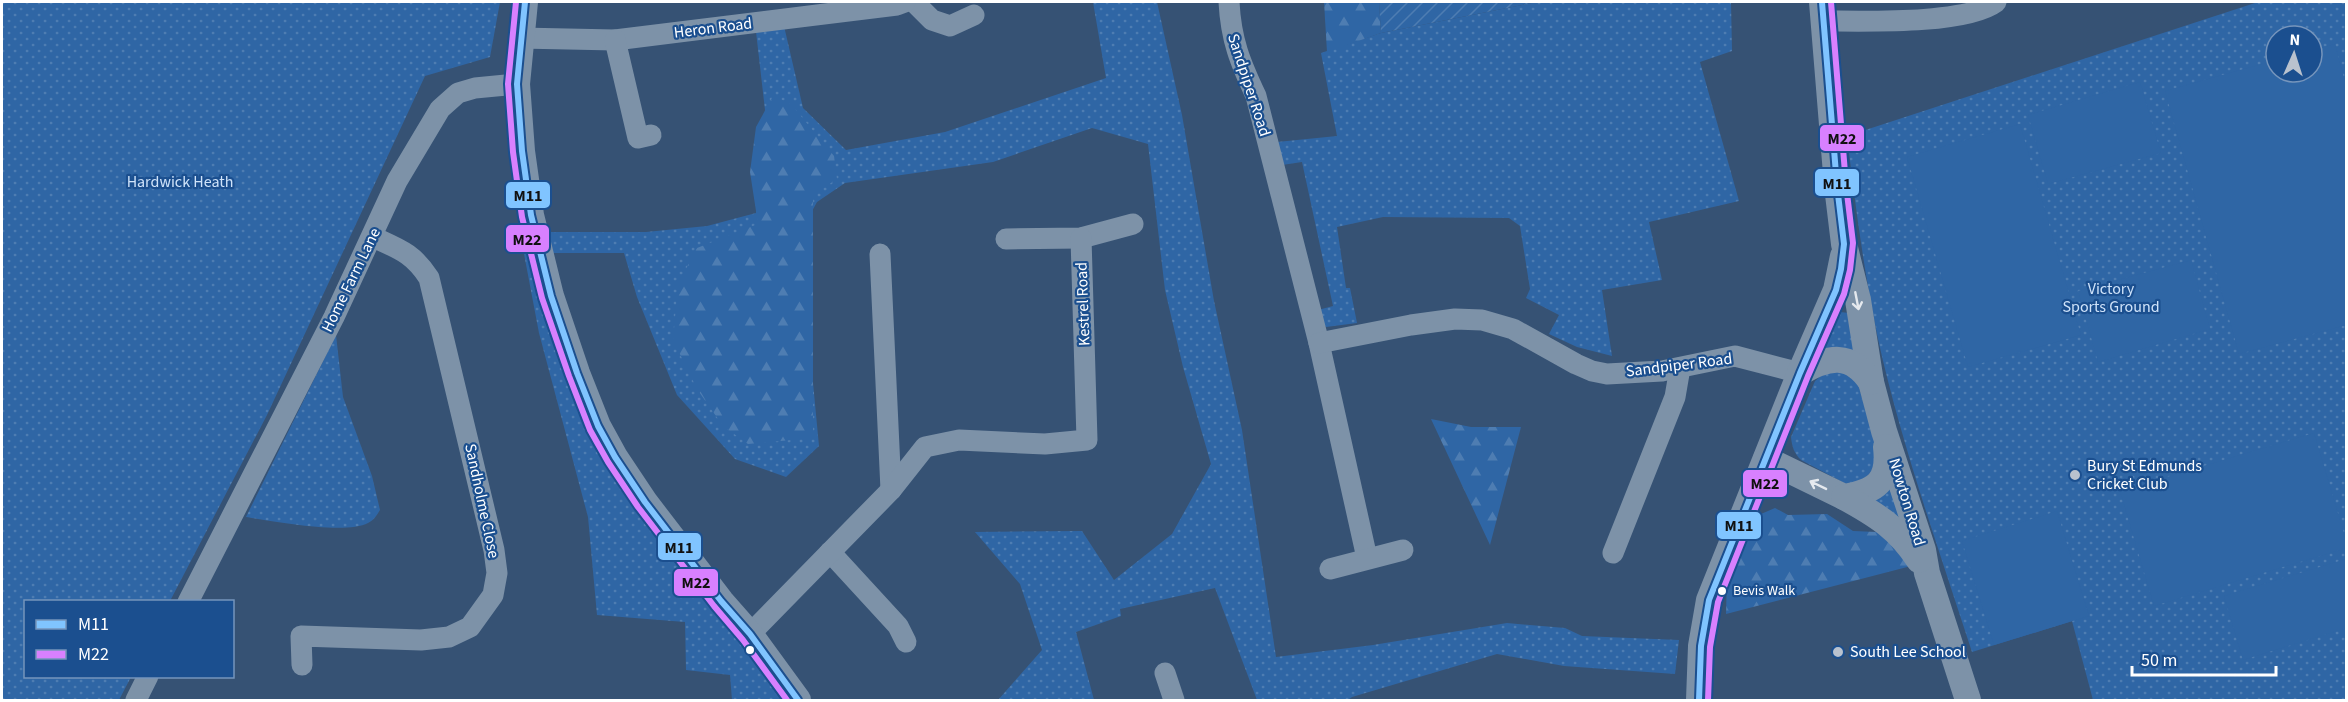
<svg xmlns="http://www.w3.org/2000/svg" width="2348" height="702" font-family="'Source Sans 3',sans-serif">
<style>
.grass{fill:url(#grass-dots);fill-rule:evenodd}
.forest{fill:url(#forest-firs)}
.garden{fill:url(#garden-furrows)}
.pitch{fill:#2f66a5}
.lines{fill:none;stroke-linecap:round;stroke-linejoin:round}
.minor{stroke:#7d92a8;stroke-width:21}
.tertiary{stroke:#7d92a8;stroke-width:26}
.bus-1-casing{stroke:#1b4f8f;stroke-width:10}
.bus-2-casing{stroke:#1b4f8f;stroke-width:10}
.bus-1{stroke:#80c4ff;stroke-width:6}
.bus-2{stroke:#d880ff;stroke-width:6}
.oneway{stroke:#e5e9ee}
.poi-dot{fill:#b9c2ce;stroke:#1b4f8f;stroke-width:2}
.bus-dot{fill:#fff;stroke:#1b4f8f;stroke-width:2}
.labels{text-anchor:middle;dominant-baseline:central;stroke-width:4.5;stroke-linejoin:round;paint-order:stroke}
.bus-label{font-size:14px;fill:#fff;stroke:#1b4f8f;text-anchor:start}
.street-label{font-size:16px;fill:#fff;stroke:#1b4f8f}
.park-label{font-size:16px;fill:#cfe3fa;stroke:#1b4f8f}
.poi-label{font-size:16px;fill:#fff;stroke:#1b4f8f;text-anchor:start}
.line-badge{stroke:#1b4f8f;stroke-width:2}
.pale-badge-label{font-size:16px;text-anchor:middle;font-weight:bold;fill:#111}
</style>
<defs>
<pattern id="grass-dots" width="8" height="8" patternUnits="userSpaceOnUse" patternTransform="scale(1.5)"><rect width="8" height="8" fill="#2f66a5"/><path d="M2 2h.1M6 6h.1" fill="none" stroke="#4e7db2" stroke-width="1.8" stroke-linecap="round"/></pattern>
<pattern id="forest-firs" width="22" height="20" patternUnits="userSpaceOnUse" patternTransform="scale(1.5)"><rect width="22" height="20" fill="#2f66a5"/><path d="M5 1l3.5 6h-7zM16 11l3.5 6h-7z" fill="#4e7db2"/></pattern>
<pattern id="garden-furrows" width="10" height="10" patternUnits="userSpaceOnUse" patternTransform="scale(1.5)"><rect width="10" height="10" fill="#2f66a5"/><path d="M-1 1l2-2M0 10L10 0M9 11l2-2" fill="none" stroke="#4e7db2"/></pattern>
</defs>
<rect width="100%" height="100%" fill="#365274"/>
<!-- grass -->
<g class="grass">
<path d="M2,2H500L490,57L425,76L267,415L170,601L26,602V676L131,677L119,700H2Z"/>
<path d="M1093,2H1157L1182,115L1214,301L1242,430L1276,657L1373,645L1507,623L1565,628L1582,636L1679,640L1675,674L1564,666L1497,654L1352,697L1348,700H1257L1215,588L1120,609L1121,616L1076,632L1094,700H998L1042,650L1020,584L975,532L1082,531L1114,580L1172,534L1211,464L1183,367L1165,290L1148,144L1092,128L993,162L845,183L817,202L799,235L819,446L786,477L735,459L677,395L637,297L624,253H553L549,233L535,232H646L707,226L756,213L762,158L765,110L755,23L784,26L803,108L846,150L945,132L1106,78Z"/>
<path d="M1537,2H1731L1732,51L1700,62L1739,201L1649,222L1662,280L1602,290L1612,356L1577,347L1549,334L1559,315L1526,298L1530,289L1520,226L1509,218L1383,217L1337,227L1346,288H1350L1357,323L1326,327L1322,323L1318,310L1333,306L1302,162L1282,165L1277,142L1337,136L1321,53L1381,33Z"/>
<path d="M2258,2H2346V700H2093L2072,621L1972,652C1939,550 1901,443 1878,339C1864,272 1855,204 1847,136ZM2276,36H2312V72H2276Z"/>
<path d="M521,238L534,263L575,402L697,583L781,700H732L730,675L686,670L685,622L597,615L588,517L539,333Z"/>
<path d="M1840,312L1849,313L1857,354L1821,353Z"/>
<path d="M336,335L343,397L372,476L380,510C377,515 374,520 368,523C345,535 272,521 246,517Z"/>
<path d="M1835,371L1847,373L1857,382L1859,387L1878,452L1872,472L1861,481L1846,484L1801,460C1794,453 1792,447 1791,437L1815,381L1821,376Z"/>
<path d="M1889,480L1902,518H1897L1868,501Z"/>
</g>
<!-- forest -->
<g class="forest">
<path d="M1324,2H1379L1381,33L1327,52Z"/>
<path d="M773,96L791,104L834,156L837,179L813,195V438L748,444L723,426L697,389L673,340L678,284L697,248L758,224L750,172L756,127Z"/>
<path d="M1431,419L1471,427H1521L1490,545Z"/>
<path d="M1775,508L1788,515L1827,514L1853,531L1877,532L1915,565L1726,614L1727,577L1754,517Z"/>
</g>
<!-- garden -->
<path class="garden" d="M1379,2H1537L1381,33Z"/>
<!-- pitch -->
<g class="pitch">
<path d="M2335,44L2346,86V325L2239,354L2165,91L2276,60V72H2312V50Z"/>
<path d="M2140,82L2161,153L2048,184L2028,115Z"/>
<path d="M2020,124L2081,335L1968,367L1907,157Z"/>
<path d="M2191,260L2210,329L2098,362L2078,291Z"/>
<path d="M2314,433L2346,540V548L2154,606L2120,491Z"/>
<path d="M2057,511L2089,616L1994,645L1962,541Z"/>
<path d="M2346,559V628L2243,660L2224,596Z"/>
</g>
<g class="lines">
<!-- minor -->
<g class="minor">
<path d="M914,2L932,20L950,26L974,15"/>
<path d="M1229,2C1231,40 1240,62 1256,96L1319,343L1367,558"/>
<path d="M1822,21C1862,21 1965,25 1996,2"/>
<path d="M520,38L615,40L897,5L905,2"/>
<path d="M615,40L638,138L651,135"/>
<path d="M1006,239L1081,238L1133,224"/>
<path d="M880,254L891,490"/>
<path d="M1319,343L1411,325L1455,319L1482,320L1513,329L1576,364L1592,371L1607,374L1662,371L1735,356L1800,373"/>
<path d="M830,552L898,626L906,642"/>
<path d="M1613,553L1675,397L1680,368"/>
<path d="M1330,569L1403,550"/>
<path d="M188,602L334,317L397,181L440,109L458,93L475,88L517,84"/>
<path d="M750,634L891,490L925,447L959,440L1045,444L1087,440L1081,238"/>
<path d="M302,665L301,636L421,640L449,637L470,627L493,595L497,573L494,550L429,278C413,253 399,249 373,237"/>
<path d="M1165,673L1174,700"/>
<path d="M136,700L148,676"/>
</g>
<!-- tertiary -->
<g class="tertiary">
<path d="M525,2L517,84L522,151L531,215L551,296L577,373L598,426L615,457L645,502L721,601L750,634L798,700"/>
<path d="M1822,2L1837,186L1844,244L1858,300L1871,382L1884,431L1923,550L1927,573L1968,700"/>
<path d="M1800,373C1828,356 1851,352 1871,382"/>
<path d="M1766,459L1844,497C1876,491 1890,482 1886,447"/>
<path d="M1844,497C1877,515 1898,528 1919,560"/>
<path d="M1699,700L1701,646L1709,600L1800,373L1836,290L1843,256"/>
</g>
<!-- bus-1 casing -->
<g class="bus-1-casing">
<g id="bus-1">
<path d="M525,2L517,84L522,151L531,215L551,296L577,373L598,426L615,457L645,502L721,601L750,634L798,700"/>
<path d="M1699,700L1701,646L1709,600L1800,373L1836,290L1841,269L1844,244L1837,186L1822,2"/>
</g>
</g>
<!-- bus-2 casing -->
<g class="bus-2-casing">
<g id="bus-2">
<path d="M516,2L508,84L513,152L522,217L542,298L569,376L590,430L608,462L638,507L714,606L743,640L787,700"/>
<path d="M1708,700L1710,647L1718,602L1808,376L1844,294L1850,270L1853,243L1846,185L1831,2"/>
</g>
</g>
<!-- bus-1 -->
<use href="#bus-1" class="bus-1"/>
<!-- bus-2 -->
<use href="#bus-2" class="bus-2"/>
</g>
<!-- one-way arrows -->
<defs><path id="oneway-shaft" d="M-6 0H5M1.5-3L5.5 0L1.5 3" fill="none" stroke-width="1.6" stroke-linecap="round" stroke-linejoin="round" transform="scale(1.5)"/></defs>
<g class="oneway">
<use href="#oneway-shaft" transform="translate(1857 301) rotate(79)"/>
<use href="#oneway-shaft" transform="translate(1818 485) rotate(-154)"/>
</g>
<!-- markers -->
<g class="poi-dot">
<circle cx="2075" cy="475" r="6"/>
<circle cx="1838" cy="652" r="6"/>
</g>
<g class="bus-dot">
<circle cx="1722" cy="591" r="5"/>
<circle cx="750" cy="650" r="5"/>
</g>
<g class="labels">
<!-- bus labels -->
<g class="bus-label">
<text x="1733" y="591">Bevis Walk</text>
</g>
<!-- street labels -->
<g class="street-label">
<text transform="translate(713 28) rotate(-7)">Heron Road</text>
<text transform="translate(1249 85) rotate(72)">Sandpiper Road</text>
<text transform="translate(351 280) rotate(-64)">Home Farm Lane</text>
<text transform="translate(1083 304) rotate(-92)">Kestrel Road</text>
<text transform="translate(1679 365) rotate(-7)">Sandpiper Road</text>
<text transform="translate(482 501) rotate(78)">Sandholme Close</text>
<text transform="translate(1907 502) rotate(73)">Nowton Road</text>
</g>
<!-- park labels -->
<g class="park-label">
<text x="180" y="182">Hardwick Heath</text>
<text x="2111" y="289">Victory<tspan x="2111" dy="18">Sports Ground</tspan></text>
</g>
<!-- poi labels -->
<g class="poi-label">
<text x="2087" y="466">Bury St Edmunds<tspan x="2087" dy="18">Cricket Club</tspan></text>
<text x="1850" y="652">South Lee School</text>
</g>
</g>
<g class="line-badge">
<rect x="1819" y="124" width="46" height="28" rx="6" fill="#d880ff"/>
<rect x="1814" y="168" width="46" height="29" rx="6" fill="#80c4ff"/>
<rect x="505" y="181" width="46" height="28" rx="6" fill="#80c4ff"/>
<rect x="505" y="224" width="45" height="29" rx="6" fill="#d880ff"/>
<rect x="1742" y="469" width="46" height="29" rx="6" fill="#d880ff"/>
<rect x="1716" y="511" width="46" height="29" rx="6" fill="#80c4ff"/>
<rect x="657" y="532" width="45" height="29" rx="6" fill="#80c4ff"/>
<rect x="673" y="568" width="46" height="29" rx="6" fill="#d880ff"/>
</g>
<g class="pale-badge-label">
<text x="1842" y="144">M22</text>
<text x="1837" y="189">M11</text>
<text x="528" y="201">M11</text>
<text x="527" y="245">M22</text>
<text x="1765" y="489">M22</text>
<text x="1739" y="531">M11</text>
<text x="679" y="553">M11</text>
<text x="696" y="588">M22</text>
</g>
<!-- border -->
<rect width="2348" height="702" fill="none" stroke="#ffffff" stroke-width="6"/>
<!-- legend -->
<rect x="24" y="600" width="210" height="78" fill="#1b4f8f" stroke="#7695bc" stroke-width="1.5"/>
<rect x="36" y="620" width="30" height="9" fill="#80c4ff" stroke="#7695bc" stroke-width="1.5"/>
<text x="78" y="630" font-size="18" fill="#ffffff">M11</text>
<rect x="36" y="650" width="30" height="9" fill="#d880ff" stroke="#7695bc" stroke-width="1.5"/>
<text x="78" y="660" font-size="18" fill="#ffffff">M22</text>
<!-- north arrow -->
<g transform="translate(2294 54) rotate(3)"><circle r="28" fill="#1b4f8f" stroke="#7695bc" stroke-width="1.5"/>
<path d="M0-4.5L10 22L0 15L-10 22Z" fill="#b9c2ce"/>
<text y="-9" font-size="16" font-weight="bold" text-anchor="middle" fill="#ffffff">N</text>
</g>
<!-- scale -->
<path d="M2132 666v9h144v-9" fill="none" stroke="#ffffff" stroke-width="3"/>
<text x="2141" y="666" font-size="18" fill="#ffffff" stroke="#1b4f8f" stroke-width="4.5" paint-order="stroke">50 m</text>
</svg>
